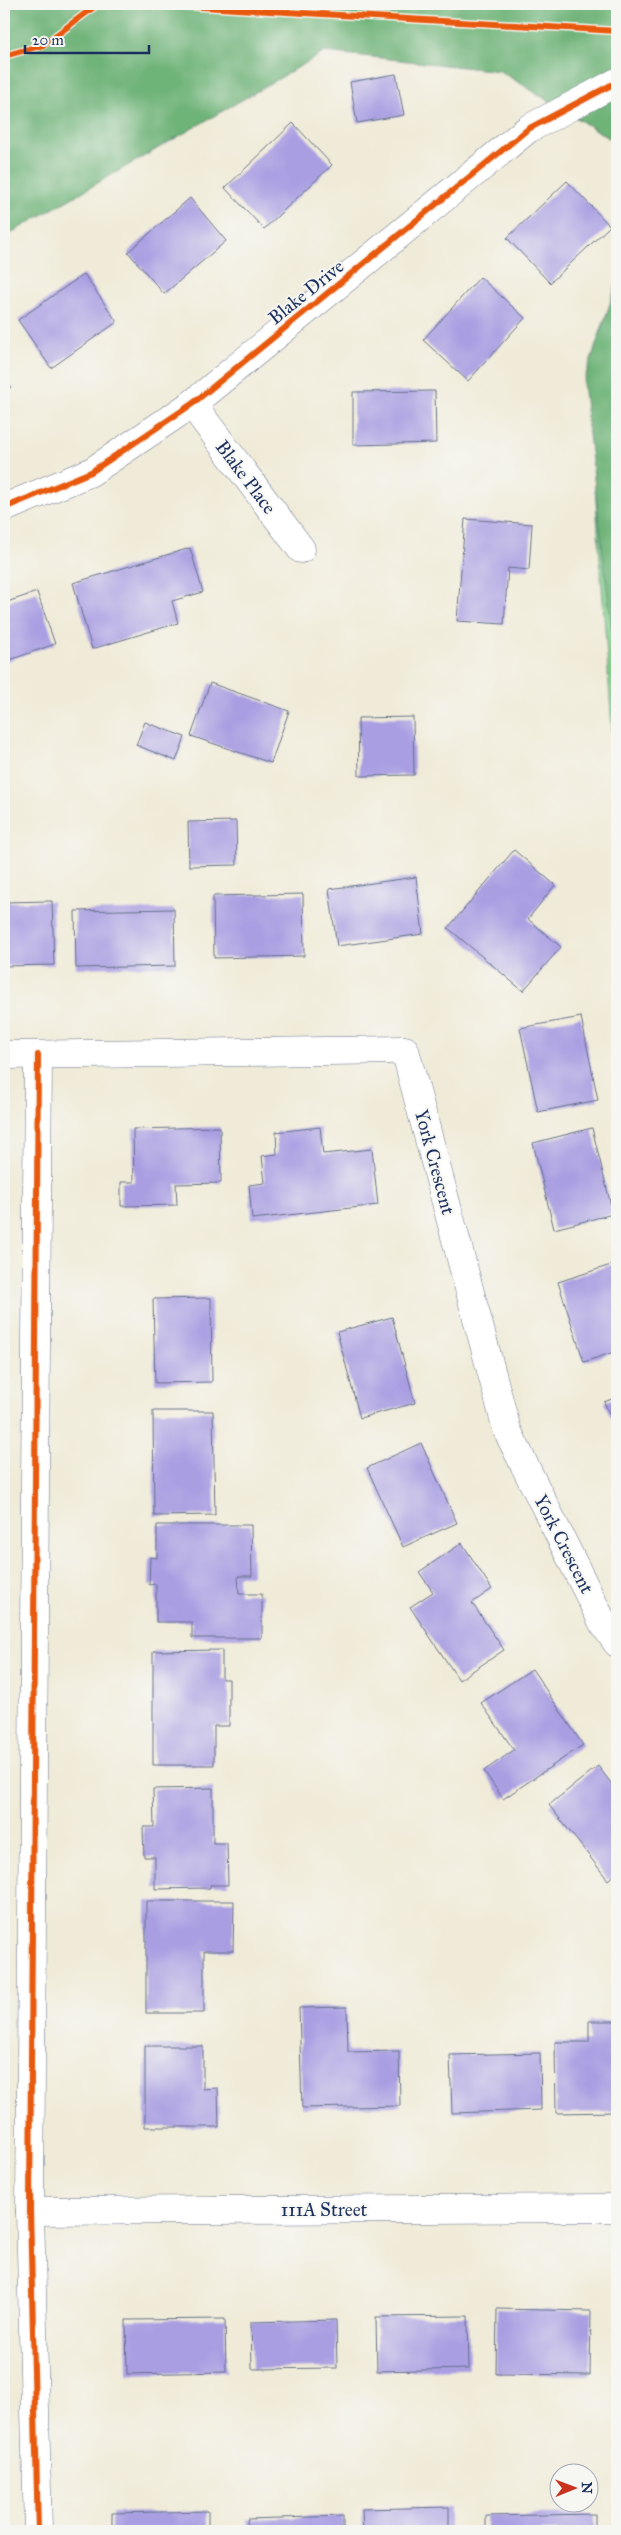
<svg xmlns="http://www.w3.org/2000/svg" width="621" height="2535" font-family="'IM FELL Great Primer',serif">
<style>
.green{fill:#89d18d;stroke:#528076}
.forest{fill:#6eb378;stroke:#44716b}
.building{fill:#a99ee2}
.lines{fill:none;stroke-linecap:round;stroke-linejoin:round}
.minor-casing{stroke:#667189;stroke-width:29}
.minor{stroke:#fff;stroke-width:28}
.cycleway-casing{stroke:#f6f6f2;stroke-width:9}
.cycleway{stroke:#e8590c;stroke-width:6}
.labels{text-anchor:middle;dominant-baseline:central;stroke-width:4;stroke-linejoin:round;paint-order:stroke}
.street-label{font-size:19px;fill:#1b2f5e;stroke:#f6f6f2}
</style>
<rect width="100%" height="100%" fill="#f6f6f2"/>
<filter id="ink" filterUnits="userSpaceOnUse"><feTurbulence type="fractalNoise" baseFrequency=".02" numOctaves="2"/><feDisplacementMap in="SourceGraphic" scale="10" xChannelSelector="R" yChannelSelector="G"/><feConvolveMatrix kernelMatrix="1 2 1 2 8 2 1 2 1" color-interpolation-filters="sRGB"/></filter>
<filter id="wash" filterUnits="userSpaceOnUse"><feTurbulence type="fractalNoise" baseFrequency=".0096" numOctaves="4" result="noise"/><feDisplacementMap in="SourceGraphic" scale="20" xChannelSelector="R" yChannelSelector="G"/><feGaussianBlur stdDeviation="1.12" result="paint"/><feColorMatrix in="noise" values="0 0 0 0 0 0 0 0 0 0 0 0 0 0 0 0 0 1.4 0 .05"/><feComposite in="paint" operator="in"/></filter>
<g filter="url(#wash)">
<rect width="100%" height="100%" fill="#f0ebd8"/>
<!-- green -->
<path class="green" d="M617,363V797L590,418Z"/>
<!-- forest -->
<g class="forest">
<path d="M4,4H617V143L500,71L325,52L4,237Z"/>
<path d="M617,283V675L583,383Z"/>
</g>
<g id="blocks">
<!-- building -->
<g class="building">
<path d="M396,74L404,115L357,123L350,82Z"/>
<path d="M293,123L332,165L264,229L225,188Z"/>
<path d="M567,181L610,226L550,283L507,238Z"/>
<path d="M190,198L226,241L164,294L128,252Z"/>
<path d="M84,274L117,322L51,368L18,320Z"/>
<path d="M480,277L525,318L468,381L423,340Z"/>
<path d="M4,373L11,387L4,391Z"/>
<path d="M435,391L436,443L353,445V392Z"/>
<path d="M465,519L532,524L529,570L508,568L504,624L457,621Z"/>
<path d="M190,548L203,592L172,601L178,623L92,649L73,583Z"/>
<path d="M37,592L55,644L4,662V603Z"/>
<path d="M210,683L289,711L271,763L191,736Z"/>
<path d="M413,717L414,775L359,776L358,718Z"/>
<path d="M145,722L185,737L176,761L136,745Z"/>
<path d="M236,821L237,865L189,866L188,822Z"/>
<path d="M514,850L555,885L528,919L561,947L523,991L448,928Z"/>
<path d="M416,877L423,934L337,946L329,889Z"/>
<path d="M303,894L304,956L214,958L213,896Z"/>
<path d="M52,901L54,965L4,966V902Z"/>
<path d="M174,909L175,966L76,968L75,911Z"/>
<path d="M581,1017L598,1100L538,1112L520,1028Z"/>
<path d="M220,1127L221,1183L176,1184L177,1205L121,1206V1182H134L133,1129Z"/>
<path d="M320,1127L323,1154L372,1149L378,1205L252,1219L249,1185L265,1183L262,1156L277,1154L276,1132Z"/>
<path d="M592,1128L613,1214L554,1229L533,1143Z"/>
<path d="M614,1264L617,1273V1351L584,1362L558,1282Z"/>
<path d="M211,1298L212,1382L155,1383L153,1299Z"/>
<path d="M392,1317L415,1403L360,1418L337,1332Z"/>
<path d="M617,1397V1431L604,1402Z"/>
<path d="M153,1411H213L215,1515L154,1516Z"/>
<path d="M421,1443L457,1523L403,1547L367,1468Z"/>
<path d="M157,1525H251L252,1576H238L239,1594H262V1638H192V1622H156V1584L149,1585L150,1557L157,1558Z"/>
<path d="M462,1543L492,1589L472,1603L504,1650L459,1680L410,1607L433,1592L419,1572Z"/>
<path d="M222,1650V1679H229V1726H214V1765H153V1651Z"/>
<path d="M532,1669L583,1745L503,1799L484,1771L514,1750L481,1703Z"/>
<path d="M598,1766L617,1791V1872L608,1880L549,1805Z"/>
<path d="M213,1788V1843H227L228,1885H210V1888L155,1889V1857H144L143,1827H154L153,1789Z"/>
<path d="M146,1901H234L233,1951H204V2013H146Z"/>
<path d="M347,2007L348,2052L399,2051L400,2106L302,2108L299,2008Z"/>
<path d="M589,2021H617V2112L556,2113L555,2042H589Z"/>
<path d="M145,2046H203V2089L218,2088L219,2127H145Z"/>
<path d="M540,2053L541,2110L452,2113L450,2055Z"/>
<path d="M497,2309L591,2311L590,2375L496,2374Z"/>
<path d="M468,2316L469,2369L377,2371L376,2317Z"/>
<path d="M225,2319L226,2372L127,2374L126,2320Z"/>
<path d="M336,2320L337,2368L252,2369L251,2322Z"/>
<path d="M449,2507V2531H363L362,2509Z"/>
<path d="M208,2511V2531H112V2513Z"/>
<path d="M595,2514V2531H486V2516Z"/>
<path d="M343,2516V2531H248L247,2519Z"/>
</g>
</g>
</g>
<g filter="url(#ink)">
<use href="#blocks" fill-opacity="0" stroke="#667189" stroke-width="1"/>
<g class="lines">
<!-- minor casing -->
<g class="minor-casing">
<g id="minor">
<path d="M192,404L301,549"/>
<path d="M4,508L91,472L192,404L528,129L617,82"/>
<path d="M4,1055L405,1050L507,1430L603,1623L617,1643"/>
<path d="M30,2211L617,2208"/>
<path d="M38,2531L30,2211L38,1055"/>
</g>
</g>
<!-- minor -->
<use href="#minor" class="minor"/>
<!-- cycleway casing -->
<g class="cycleway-casing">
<g id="cycleway">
<path d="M150,4L617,31"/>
<path d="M4,56L43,45L98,4"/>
<path d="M4,508L91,472L192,404L528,129L617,82"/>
<path d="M38,2531L30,2211L38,1055"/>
</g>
</g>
<!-- cycleway -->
<use href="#cycleway" class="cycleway"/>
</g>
</g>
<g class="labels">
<!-- street labels -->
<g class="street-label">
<text transform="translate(306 292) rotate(-39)">Blake Drive</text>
<text transform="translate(246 477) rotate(53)">Blake Place</text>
<text transform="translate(435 1162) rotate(75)">York Crescent</text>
<text transform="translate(564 1544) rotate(63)">York Crescent</text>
<text x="324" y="2209">111A Street</text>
</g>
</g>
<!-- margin -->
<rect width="621" height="2535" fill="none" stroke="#f6f6f2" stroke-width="20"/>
<!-- north arrow -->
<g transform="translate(574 2488) rotate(89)"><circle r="24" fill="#f6f6f2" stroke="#9ea6b7"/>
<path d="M0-4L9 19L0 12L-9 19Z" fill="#c8321e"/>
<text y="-8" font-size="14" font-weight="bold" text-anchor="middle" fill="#1b2f5e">N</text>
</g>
<!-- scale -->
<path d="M25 45v8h124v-8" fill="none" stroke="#1b2f5e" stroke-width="2.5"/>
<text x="32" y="45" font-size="15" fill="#1b2f5e" stroke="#f6f6f2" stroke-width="4" paint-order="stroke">20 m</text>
</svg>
